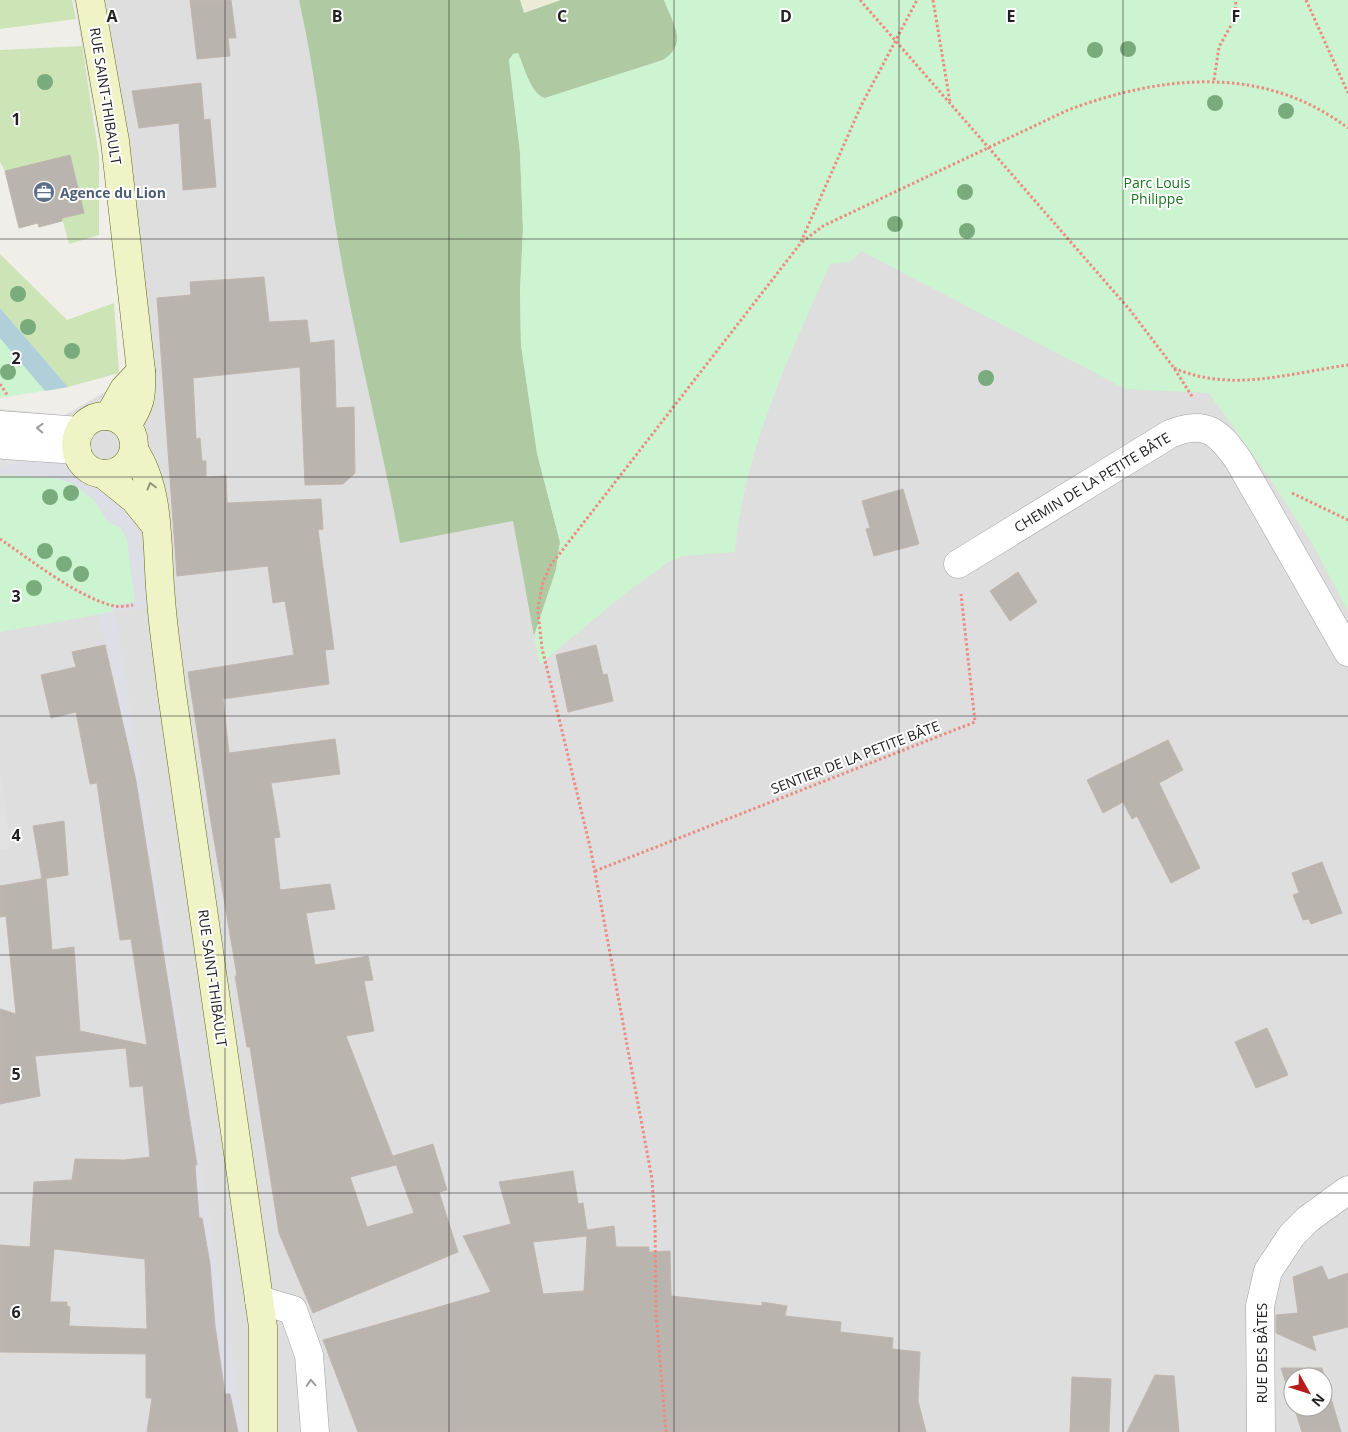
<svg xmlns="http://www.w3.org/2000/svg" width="1348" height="1432" font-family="'Open Sans',sans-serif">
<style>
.residential{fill:#dfdede;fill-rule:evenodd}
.farmland{fill:#ebecd7}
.grass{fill:#cce4b6}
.forest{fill:#afcaa3}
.park{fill:#cdf4d0}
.parking{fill:#e1e1e1}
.plaza{fill:#dedee6}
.water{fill:#b0cfd8}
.building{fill:#bab4af;stroke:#c0b6ad;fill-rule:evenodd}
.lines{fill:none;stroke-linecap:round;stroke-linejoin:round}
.minor-casing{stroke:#a2a2a2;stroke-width:29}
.tertiary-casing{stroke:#a2a2a2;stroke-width:29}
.secondary-casing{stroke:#636d13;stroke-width:29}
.path{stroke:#e98c81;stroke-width:3;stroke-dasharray:2.5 2.5;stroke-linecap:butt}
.minor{stroke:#fff;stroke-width:28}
.tertiary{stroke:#fff;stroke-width:28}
.secondary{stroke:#f0f3c5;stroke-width:28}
.tree{fill:#7aab7c}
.oneway{stroke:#9b9b9b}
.oneway2{stroke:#93947b}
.grid{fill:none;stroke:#212121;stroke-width:1;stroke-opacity:0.55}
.labels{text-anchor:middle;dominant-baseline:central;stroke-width:4;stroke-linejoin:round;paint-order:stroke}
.street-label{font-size:14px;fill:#212121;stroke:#fff}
.park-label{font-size:14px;fill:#1a7422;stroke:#fff}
.service-label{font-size:14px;font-weight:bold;fill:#4e5e75;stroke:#fff;text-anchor:start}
.grid-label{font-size:16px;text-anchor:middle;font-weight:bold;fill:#212121;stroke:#fff;stroke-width:4;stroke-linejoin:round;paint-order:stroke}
</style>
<rect width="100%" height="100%" fill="#f0eee9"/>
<!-- residential -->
<path class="residential" d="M74,0H1348V1432H0V409L65,415L141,371ZM1293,1377H1323V1407H1293Z"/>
<!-- farmland -->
<path class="farmland" d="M520,0H561L524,13Z"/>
<!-- grass -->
<g class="grass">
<path d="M0,0H72L76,19L0,29Z"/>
<path d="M82,46L99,156V235L69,244L62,218L83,213L5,171L0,162V50Z"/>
<path d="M0,254L67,320L114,303L119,373L68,387L0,308Z"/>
</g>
<!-- forest -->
<path class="forest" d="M299,0H520L524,13L561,0H664C673,24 689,43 663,60L545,98C531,95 524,66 518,54H513L509,60L520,152L523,229L520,292L521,345L537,453L560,542L556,570L534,636L513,521L400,543C384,455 362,368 345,280C327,187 320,93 299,0Z"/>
<!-- park -->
<g class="park">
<path d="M664,0H1348V611L1313,545L1273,483L1209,393L1126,389L861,251L850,262L830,264C789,357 744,450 735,552L683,556L670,561L627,592L540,664L534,636L556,570L560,542L537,453L521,345L520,292L523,229L520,152L509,60L513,54L518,53C524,66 531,95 545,98L663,60C689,43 673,24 664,0Z"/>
<path d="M0,308L68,387L0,398Z"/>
<path d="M0,475L56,478L72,483L94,500L109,523L120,527L127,539L135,602L112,606L113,612L0,632Z"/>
</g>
<!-- parking -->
<g class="parking">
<path d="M0,451L35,458L0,468Z"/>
<path d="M0,774L12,848L0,850Z"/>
<path d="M6,916L14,997L39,1006L35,1021L0,1009V917Z"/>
</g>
<!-- plaza -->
<path class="plaza" d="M35,458L62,460L86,482L103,490L119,502L129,515L142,544L147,607L115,612L218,1272L245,1432H238L230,1394H225L202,1218L198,1202L195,1165H197L150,862L136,780L99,614L113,612L112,606L135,602L127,539L120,527L109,523L94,500L72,483L56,478L0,475V468Z"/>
<!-- water -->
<path class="water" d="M0,308L68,387L45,391L0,338Z"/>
<!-- building -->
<g class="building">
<path d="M190,0H231L236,38H228L230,56L197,59Z"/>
<path d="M201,83L204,120L210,119L216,187L183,190L179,123L139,128L132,91Z"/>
<path d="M70,155L84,213L62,218V221L39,227L38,223L19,228L5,171Z"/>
<path d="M264,277L269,322L307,320L310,343L334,340L336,408L354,407L355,473L343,484L305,485L300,367L193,378L196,439L200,438L202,461H206V477L226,476L227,503L321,499L323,529L318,530L334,649L325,650L329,684L223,699L229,753L335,739L340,774L271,783L280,837L274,838L280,890L330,884L335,909L306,913L315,965L368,956L373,980L364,981L374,1031L346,1036L396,1165L350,1177L367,1227L414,1213L393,1156L433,1144L447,1190L439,1192L458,1252L313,1313L279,1233L250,1047H247L235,976H237L210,816L188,672L294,655L285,601L273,603L268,566L177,576L157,298L191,295L190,282Z"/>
<path d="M903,489L919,544L874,556L866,529L870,528L862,501Z"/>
<path d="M1018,572L1037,602L1010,621L990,591Z"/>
<path d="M105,645L136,781L197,1165H195L199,1218H202L210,1264L215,1326L225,1394H230L238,1432H147L152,1398H146V1354L0,1352V1245L30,1247L34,1182L72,1180L75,1159L124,1160L150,1157L143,1086L130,1087L126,1048L35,1056L40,1096L0,1104V1009L16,1014L6,916L0,917V886L46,878L52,950L74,947L80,1031L147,1045L131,939L120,940L97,783L90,784L76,712L51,718L41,675L76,667L72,652ZM54,1249L145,1259L147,1329L69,1326L70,1307L67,1306V1302H50Z"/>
<path d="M596,645L603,675L607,674L613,701L568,712L556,655Z"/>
<path d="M1168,740L1183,770L1159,783L1200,868L1171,883L1137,816L1132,819L1123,802L1103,813L1087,780Z"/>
<path d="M64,821L68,875L42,879L33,826Z"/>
<path d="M1322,862L1342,913L1311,924L1309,919L1303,920L1293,895L1299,893L1292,873Z"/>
<path d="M1267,1028L1288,1075L1256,1088L1235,1042Z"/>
<path d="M573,1171L578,1204L583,1203L587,1230L614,1226L616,1247H649V1252L670,1251L671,1296L762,1306V1302L787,1306L785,1316L841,1322L840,1332L893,1338L892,1349L920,1352L918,1401L926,1432H358L323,1340L491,1292L463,1236L511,1224L499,1182ZM587,1236L584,1291L543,1294L533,1242Z"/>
<path d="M1322,1266L1328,1280L1348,1273V1327L1312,1336L1316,1351L1276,1333V1315L1298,1313L1293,1277Z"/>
<path d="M1281,1368H1322L1341,1432H1302L1294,1407H1323V1377H1293V1405Z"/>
<path d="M1155,1375L1174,1376L1179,1432H1127Z"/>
<path d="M1072,1377L1111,1379L1109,1432H1070Z"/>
</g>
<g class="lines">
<!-- minor casing -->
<g class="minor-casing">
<g id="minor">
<path d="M958,564L1170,434C1206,419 1219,432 1239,461L1348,652"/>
<path d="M259,1300L293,1310L309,1355L315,1432"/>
<path d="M1261,1432L1260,1306L1268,1271L1292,1235L1308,1219L1348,1190"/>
</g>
</g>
<!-- tertiary casing -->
<g class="tertiary-casing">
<g id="tertiary">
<path d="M0,425L80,431"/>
<path d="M4,445L77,450"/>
</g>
</g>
<!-- secondary casing -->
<g class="secondary-casing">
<g id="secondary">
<path d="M90,0L115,141L141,371C142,396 141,404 127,425"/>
<path d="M109,416L124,389L141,371"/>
<circle cx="105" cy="445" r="29"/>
<path d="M134,450C162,492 156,550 161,599C163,629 168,658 171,687L263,1327V1432"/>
<path d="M103,474L134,499L155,525"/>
</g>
</g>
<!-- path -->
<g class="path">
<path d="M860,0L1130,310L1174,368L1193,398"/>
<path d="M933,0L950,102"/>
<path d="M1306,0L1348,93"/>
<path d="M1214,80L1219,47L1235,18L1236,0"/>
<path d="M802,242L823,226L1068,110C1162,75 1263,64 1348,128"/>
<path d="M1174,368C1231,393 1290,373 1348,365"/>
<path d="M0,384L8,396"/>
<path d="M1292,493L1348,520"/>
<path d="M0,539C31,560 77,597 114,606C120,607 127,606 133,605"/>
<path d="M595,871L975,722L961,594"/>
<path d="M666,1432L656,1313L655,1223L652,1179L591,851L542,648L538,612L539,601L543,582L550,566L800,244L861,106L917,0"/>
</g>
<!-- minor -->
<use href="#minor" class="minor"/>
<!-- tertiary -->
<use href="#tertiary" class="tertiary"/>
<!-- secondary -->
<use href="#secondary" class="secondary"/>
</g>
<!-- trees -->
<g class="tree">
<circle cx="1128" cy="49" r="8"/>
<circle cx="1095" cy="50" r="8"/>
<circle cx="45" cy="82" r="8"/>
<circle cx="1215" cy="103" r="8"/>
<circle cx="1286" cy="111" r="8"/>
<circle cx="965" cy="192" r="8"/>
<circle cx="895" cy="224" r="8"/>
<circle cx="967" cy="231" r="8"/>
<circle cx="18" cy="294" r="8"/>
<circle cx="28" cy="327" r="8"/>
<circle cx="72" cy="351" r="8"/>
<circle cx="8" cy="372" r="8"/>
<circle cx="986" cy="378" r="8"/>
<circle cx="71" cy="493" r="8"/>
<circle cx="50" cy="497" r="8"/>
<circle cx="45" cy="551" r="8"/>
<circle cx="64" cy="564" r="8"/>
<circle cx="81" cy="574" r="8"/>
<circle cx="34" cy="588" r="8"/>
</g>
<!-- one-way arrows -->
<defs><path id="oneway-chevron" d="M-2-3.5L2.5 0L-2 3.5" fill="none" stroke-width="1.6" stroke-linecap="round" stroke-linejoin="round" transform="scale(1.25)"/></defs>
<g class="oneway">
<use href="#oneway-chevron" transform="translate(40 428) rotate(-177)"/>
<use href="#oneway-chevron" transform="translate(311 1383) rotate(-94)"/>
</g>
<use class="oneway2" href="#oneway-chevron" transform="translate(151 486) rotate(-105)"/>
<!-- grid -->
<path class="grid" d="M225,0V1432M449,0V1432M674,0V1432M899,0V1432M1123,0V1432M0,239H1348M0,477H1348M0,716H1348M0,955H1348M0,1193H1348"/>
<!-- icons -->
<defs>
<g id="office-disc" transform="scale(1.125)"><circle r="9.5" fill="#5c6f8a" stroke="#fff"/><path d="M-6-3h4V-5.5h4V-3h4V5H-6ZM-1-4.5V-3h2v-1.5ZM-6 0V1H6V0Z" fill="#fff"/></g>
</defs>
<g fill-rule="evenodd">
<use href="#office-disc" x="44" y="192"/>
</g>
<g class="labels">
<!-- street labels -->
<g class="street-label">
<text transform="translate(106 96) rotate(81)">RUE SAINT-THIBAULT</text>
<text transform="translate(1092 482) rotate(-31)">CHEMIN DE LA PETITE BÂTE</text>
<text transform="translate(855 757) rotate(-21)">SENTIER DE LA PETITE BÂTE</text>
<text transform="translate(213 978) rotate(82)">RUE SAINT-THIBAULT</text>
<text transform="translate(1261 1353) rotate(-90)">RUE DES BÂTES</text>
</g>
<!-- park labels -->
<g class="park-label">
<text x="1157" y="182">Parc Louis<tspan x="1157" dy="16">Philippe</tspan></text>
</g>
<!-- service labels -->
<g class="service-label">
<text x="60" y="192">Agence du Lion</text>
</g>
</g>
<g class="grid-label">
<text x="112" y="22">A</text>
<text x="337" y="22">B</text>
<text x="562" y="22">C</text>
<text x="786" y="22">D</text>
<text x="1011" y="22">E</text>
<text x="1236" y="22">F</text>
<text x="16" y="125">1</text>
<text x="16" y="364">2</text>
<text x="16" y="602">3</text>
<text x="16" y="841">4</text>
<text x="16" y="1080">5</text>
<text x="16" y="1318">6</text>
</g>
<!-- north arrow -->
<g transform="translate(1308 1392) rotate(129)"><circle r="24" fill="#ffffff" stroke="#a6a6a6"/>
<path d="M0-4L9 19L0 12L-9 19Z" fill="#b91a1a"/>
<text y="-8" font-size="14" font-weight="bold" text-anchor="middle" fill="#212121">N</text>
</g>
</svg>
